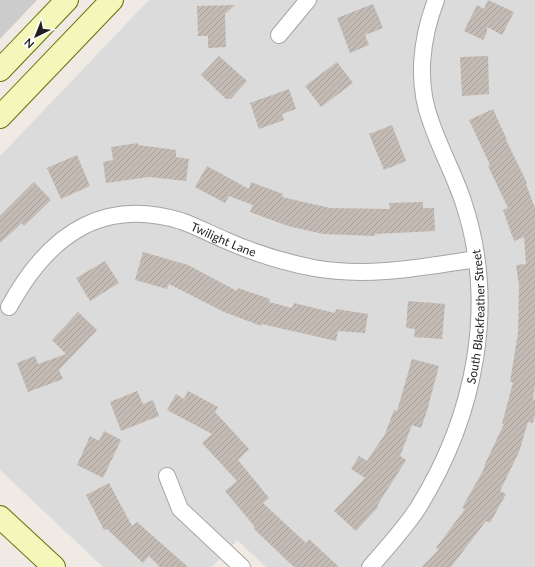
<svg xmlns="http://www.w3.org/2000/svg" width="535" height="567" font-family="Lato,sans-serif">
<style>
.residential{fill:#dcdbdb}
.religious{fill:#ccc}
.building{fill:url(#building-hatch)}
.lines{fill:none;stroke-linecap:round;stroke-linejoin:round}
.street-casing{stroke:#a5a5a5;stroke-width:18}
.secondary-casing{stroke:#657109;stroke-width:24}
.street{stroke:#fff;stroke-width:16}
.secondary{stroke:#f3f7ba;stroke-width:22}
.labels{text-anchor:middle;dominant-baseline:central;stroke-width:3;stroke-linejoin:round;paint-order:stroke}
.street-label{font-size:12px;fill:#1e1e1e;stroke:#fff}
</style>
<defs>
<pattern id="building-hatch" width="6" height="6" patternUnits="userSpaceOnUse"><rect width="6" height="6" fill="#c3bbb4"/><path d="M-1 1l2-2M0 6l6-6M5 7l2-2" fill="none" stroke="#a7a09a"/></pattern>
</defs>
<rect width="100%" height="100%" fill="#efebe4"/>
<!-- residential -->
<path class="residential" d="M149,0H535V567H266L237,540L212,567H103L0,470V156Z"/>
<!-- religious -->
<path class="religious" d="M0,0H37L0,39Z"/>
<!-- building -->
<g class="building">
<path d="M488,0L514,12L502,35L487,27V33L483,40L464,31L477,5L484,9Z"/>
<path d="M373,4L383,28L365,35L369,45L350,53L337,18Z"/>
<path d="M235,5L225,14L226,47L208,48V36H198L197,6Z"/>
<path d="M219,56L247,81L231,99H226L201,75Z"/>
<path d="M488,56L489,94L462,96L460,57Z"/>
<path d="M337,62L353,83L321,107L305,86Z"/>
<path d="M289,89L296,109L282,114L284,120L259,129L250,103Z"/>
<path d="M493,109L507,140H506L527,183L526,184L535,208V384L533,399L535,400V415L533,423L528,422L519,452L500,491L506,494L490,523L486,521L451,567H422L439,549L436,548L465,509L462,508L485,467L484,466L504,424H502L513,382H510L518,333L519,285L516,265L526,264L524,237L514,241L503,210L508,208L488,166L490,165L469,120Z"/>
<path d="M392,125L406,161L384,170L369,134Z"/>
<path d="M138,143V145L176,150V157L189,159L186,181L149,177L106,183L103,162L113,160L111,147Z"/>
<path d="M77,155L90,186L61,199L47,168Z"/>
<path d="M207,166L249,189L251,182L283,194L282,197L330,208L390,209L389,203L423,202V208H434L435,231L375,234V236L323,234L288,226L250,212L253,205L229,196L225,203L195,187Z"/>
<path d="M34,182L51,200L24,226L22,223L0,243V216Z"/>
<path d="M143,252L188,265L237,291L238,288L270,299L269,302L292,308L294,303L335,313L336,309L368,314L365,333L338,331L336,341L262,324L261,326L224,312L169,284L167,289L135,280Z"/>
<path d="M105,261L119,283L90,301L76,278Z"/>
<path d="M408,301L445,304L442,339L414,337L415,329L406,328Z"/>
<path d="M78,312L97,330L59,370L63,379L28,392L17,363L35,356L38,364L66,354L52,340Z"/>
<path d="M412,359L439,366L427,411L421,428L412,425L400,456L406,460L377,506L378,507L356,531L334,511L365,478L351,469L359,456L367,461L385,434L394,410L397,411Z"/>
<path d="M137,391L143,404L153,400L159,416L121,431L110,402Z"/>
<path d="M188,391L218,407L215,412L249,449L238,460L269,498L263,503L306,543L309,539L339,567H294L253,528L255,527L225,491L237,481L202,443L212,434L167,410L176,394L184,399Z"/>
<path d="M104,431L121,440L103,478L77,465L90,436L99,441Z"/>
<path d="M109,483L132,526L137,522L188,567H160L149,556L143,563L107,529L104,530L86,495Z"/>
</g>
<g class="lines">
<!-- street casing -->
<g class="street-casing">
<g id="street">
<path d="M279,35L308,0"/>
<path id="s1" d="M9,307C46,239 99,196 181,221C196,226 210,234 225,240C254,253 283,262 314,268C368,278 423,267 476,259"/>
<path d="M167,476L180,509L242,567"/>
<path id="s2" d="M370,567C387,548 404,529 418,508C475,416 498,305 463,201C454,174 440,149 431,122C416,83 421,39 436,0"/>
</g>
</g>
<!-- secondary casing -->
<g class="secondary-casing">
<g id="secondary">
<path d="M0,70L67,0"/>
<path d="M0,117L112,0"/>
<path d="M0,517L54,567"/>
</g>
</g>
<!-- street -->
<use href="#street" class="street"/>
<!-- secondary -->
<use href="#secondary" class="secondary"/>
</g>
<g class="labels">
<!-- street labels -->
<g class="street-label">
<text stroke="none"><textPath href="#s1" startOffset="258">Twilight Lane</textPath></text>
<text stroke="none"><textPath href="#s2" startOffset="279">South Blackfeather Street</textPath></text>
</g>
</g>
<!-- north arrow -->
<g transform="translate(36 36) rotate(223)" stroke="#ffffff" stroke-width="3" paint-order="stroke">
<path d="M0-3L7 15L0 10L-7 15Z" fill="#1e1e1e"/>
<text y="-6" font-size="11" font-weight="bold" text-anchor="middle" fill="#1e1e1e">N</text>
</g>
</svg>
